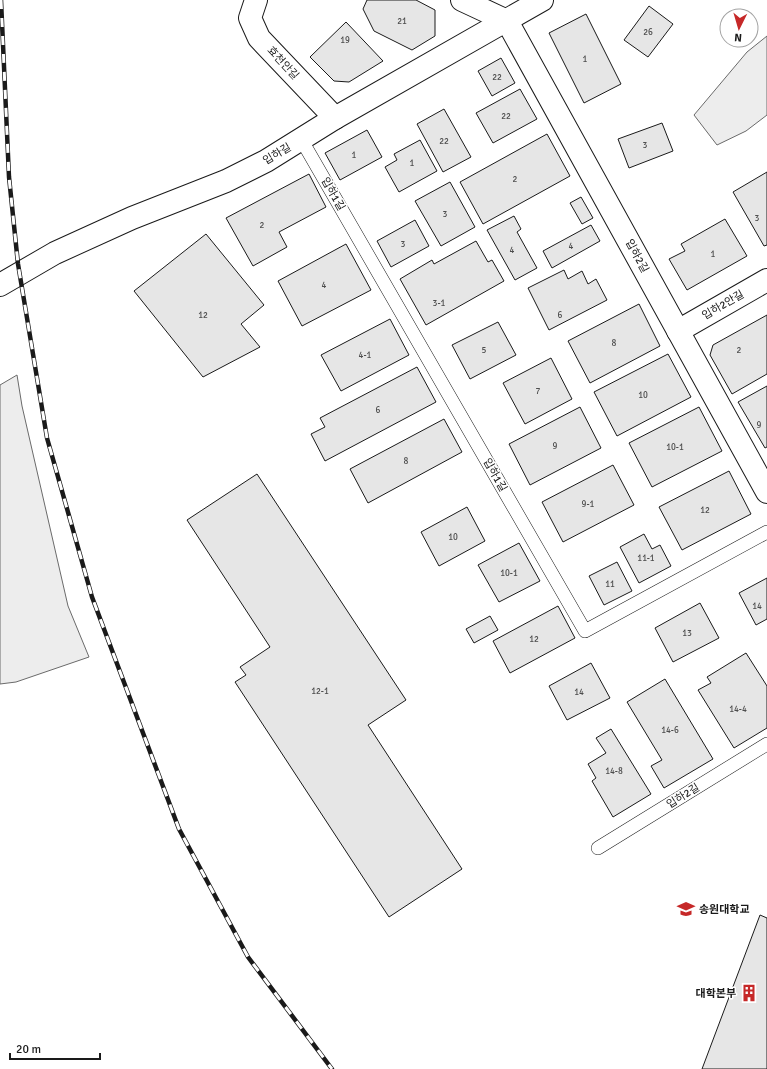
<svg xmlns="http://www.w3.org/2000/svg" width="767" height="1069" font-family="Signika,'Noto Sans KR',sans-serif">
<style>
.built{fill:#ededed;stroke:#6a6a6a}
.building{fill:#e6e6e6;stroke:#1a1a1a}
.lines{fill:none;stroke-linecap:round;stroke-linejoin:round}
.lane-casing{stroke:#1a1a1a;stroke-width:14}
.street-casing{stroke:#1a1a1a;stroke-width:24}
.lane{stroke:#fff;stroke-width:13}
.street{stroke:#fff;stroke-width:22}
.rail-casing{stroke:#1a1a1a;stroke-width:4.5}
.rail{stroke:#fff;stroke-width:3;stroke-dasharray:9;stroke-linecap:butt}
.labels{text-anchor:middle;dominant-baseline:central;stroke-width:3;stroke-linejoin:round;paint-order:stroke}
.number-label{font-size:9px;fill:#4d4d4d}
.street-label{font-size:11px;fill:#1a1a1a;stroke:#fff}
.poi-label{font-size:11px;font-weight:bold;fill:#1a1a1a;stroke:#fff;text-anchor:start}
</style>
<rect width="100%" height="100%" fill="#fff"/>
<!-- built -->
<g class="built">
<path d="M767,36V115L746,131L717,145L694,115L747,52Z"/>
<path d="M17,375L22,406L68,606L89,657L16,682L0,684V385Z"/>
</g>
<!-- building -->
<g class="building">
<path d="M367,0H416L435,10V36L412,50L374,31L363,9Z"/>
<path d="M649,6L673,24L648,57L624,40Z"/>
<path d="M586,14L621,84L584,103L549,33Z"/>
<path d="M346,22L383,61L349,82L334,81L310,57Z"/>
<path d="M501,58L515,83L492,96L478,71Z"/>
<path d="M520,89L537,119L493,143L476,113Z"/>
<path d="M444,109L471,157L443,172L417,124Z"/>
<path d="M662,123L673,151L629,168L618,139Z"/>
<path d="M367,130L382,157L340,180L325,153Z"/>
<path d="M547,134L570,176L483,224L460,182Z"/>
<path d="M420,140L437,171L399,192L385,167L397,160L394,154Z"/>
<path d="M767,172V245L764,246L733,192Z"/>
<path d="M309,174L326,207L279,232L287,247L253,266L226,218Z"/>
<path d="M450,182L475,227L441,246L415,201Z"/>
<path d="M581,197L593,218L582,224L570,203Z"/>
<path d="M514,216L521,229L517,232L537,268L515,280L487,230Z"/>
<path d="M725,219L747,256L687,290L669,259L685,251L681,244Z"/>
<path d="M415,220L429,246L391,267L377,241Z"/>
<path d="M591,225L600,241L552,268L543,251Z"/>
<path d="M206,234L264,305L241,324L260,347L203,377L134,291Z"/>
<path d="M476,241L488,262L492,260L504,281L426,325L400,279L432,260L434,264Z"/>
<path d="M346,244L371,290L302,326L278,281Z"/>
<path d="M564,270L568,279L582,271L588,284L596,279L607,300L549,330L528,288Z"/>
<path d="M639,304L660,346L590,383L568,341Z"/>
<path d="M767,315V374L732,394L710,355L713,345Z"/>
<path d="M390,319L409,355L341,391L321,355Z"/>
<path d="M498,322L516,355L470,379L452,345Z"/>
<path d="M668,354L691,397L617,436L594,392Z"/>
<path d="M551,358L572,399L525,424L503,383Z"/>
<path d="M417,367L436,402L325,461L311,434L325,427L320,418Z"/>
<path d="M767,386V447L765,448L738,402Z"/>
<path d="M580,407L601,448L530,485L509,444Z"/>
<path d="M699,407L722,451L652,487L629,443Z"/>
<path d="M444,419L462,452L368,503L350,469Z"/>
<path d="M613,465L634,505L563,542L542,502Z"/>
<path d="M729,471L751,514L682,550L659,507Z"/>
<path d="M257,474L406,700L368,725L462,869L389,917L235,682L246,675L240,667L270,647L187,520Z"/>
<path d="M467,507L485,541L439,566L421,532Z"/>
<path d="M644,534L652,549L660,545L671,566L639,583L620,547Z"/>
<path d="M519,543L540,581L499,602L478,565Z"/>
<path d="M617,562L632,591L604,605L589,576Z"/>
<path d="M767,578V619L756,625L739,593Z"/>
<path d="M700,603L719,638L673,662L655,628Z"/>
<path d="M558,606L575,638L510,673L493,641Z"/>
<path d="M490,616L498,630L474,643L466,629Z"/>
<path d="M746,653L767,686V728L734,748L698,690L711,683L707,677Z"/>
<path d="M591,663L610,698L567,720L549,686Z"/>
<path d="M665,679L713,759L664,788L651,766L662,760L627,702Z"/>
<path d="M611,729L651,794L613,817L592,781L596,778L588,764L606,753L596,738Z"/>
<path d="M760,915L767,918V1069H702Z"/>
</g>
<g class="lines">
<!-- lane casing -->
<g class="lane-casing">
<g id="lane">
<path d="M301,139L585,631L767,532"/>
<path d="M598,848L767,744"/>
</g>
</g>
<!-- street casing -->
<g class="street-casing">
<g id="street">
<path d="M256,0L250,18L259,38L335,118"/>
<path d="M462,0L507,21L767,492"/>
<path d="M0,285L55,253L132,218L226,181L266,161L335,118L542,0"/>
<path d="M678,331L767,280"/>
</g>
</g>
<!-- lane -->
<use href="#lane" class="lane"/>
<!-- street -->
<use href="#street" class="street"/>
<!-- rail casing -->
<g class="rail-casing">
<path id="rail" d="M1,0L9,177L18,264L47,438L92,597L179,829L248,957L332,1069"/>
</g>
<!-- rail -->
<use href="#rail" class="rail"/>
</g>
<!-- icons -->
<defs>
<g id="university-bare" transform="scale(1.38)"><path d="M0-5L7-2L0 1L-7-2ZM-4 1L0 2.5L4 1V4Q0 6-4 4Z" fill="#c62828" stroke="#fff" stroke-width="2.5" paint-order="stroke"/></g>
<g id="building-bare" transform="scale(1.38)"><path d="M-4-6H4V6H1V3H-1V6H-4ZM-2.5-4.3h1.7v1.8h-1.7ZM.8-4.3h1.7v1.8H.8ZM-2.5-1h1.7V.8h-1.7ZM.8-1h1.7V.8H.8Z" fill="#c62828" stroke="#fff" stroke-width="2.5" paint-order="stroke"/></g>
</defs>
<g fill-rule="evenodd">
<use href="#university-bare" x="686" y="909"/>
<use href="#building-bare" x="749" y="993"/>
</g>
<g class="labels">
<!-- number labels -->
<g class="number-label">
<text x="402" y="21">21</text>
<text x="648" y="32">26</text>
<text x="345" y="40">19</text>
<text x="585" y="59">1</text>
<text x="497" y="77">22</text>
<text x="506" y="116">22</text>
<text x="444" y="141">22</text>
<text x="645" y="145">3</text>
<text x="354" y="155">1</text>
<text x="412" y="163">1</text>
<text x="515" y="179">2</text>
<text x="445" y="214">3</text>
<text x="757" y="218">3</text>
<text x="262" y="225">2</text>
<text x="403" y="244">3</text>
<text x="571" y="246">4</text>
<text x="512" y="250">4</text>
<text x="713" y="254">1</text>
<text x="324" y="285">4</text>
<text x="439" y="303">3-1</text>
<text x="203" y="315">12</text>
<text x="560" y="315">6</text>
<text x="614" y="343">8</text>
<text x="484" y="350">5</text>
<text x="739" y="350">2</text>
<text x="365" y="355">4-1</text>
<text x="538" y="391">7</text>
<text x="643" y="395">10</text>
<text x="378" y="410">6</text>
<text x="759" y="425">9</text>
<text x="555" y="446">9</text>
<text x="675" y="447">10-1</text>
<text x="406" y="461">8</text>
<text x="588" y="504">9-1</text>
<text x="705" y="510">12</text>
<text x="453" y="537">10</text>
<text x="646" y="558">11-1</text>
<text x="509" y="573">10-1</text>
<text x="610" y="584">11</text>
<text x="757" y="606">14</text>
<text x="687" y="633">13</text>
<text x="534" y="639">12</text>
<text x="320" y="691">12-1</text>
<text x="579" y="692">14</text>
<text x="738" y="709">14-4</text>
<text x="670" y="730">14-6</text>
<text x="614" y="771">14-8</text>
</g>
<!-- street labels -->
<g class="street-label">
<text transform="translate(283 63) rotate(47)">효천안길</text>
<text transform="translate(277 154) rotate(-31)">입하길</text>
<text transform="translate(333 194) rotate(60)">입하1길</text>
<text transform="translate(637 256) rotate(61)">입하2길</text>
<text transform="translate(723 305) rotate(-30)">입하2안길</text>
<text transform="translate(495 475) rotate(60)">입하1길</text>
<text transform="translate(683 796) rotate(-32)">입하2길</text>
</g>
<!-- poi labels -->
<g class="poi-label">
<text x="699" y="909">송원대학교</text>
<text x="736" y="993" text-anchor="end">대학본부</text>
</g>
</g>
<!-- north arrow -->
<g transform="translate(739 28) rotate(185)"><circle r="19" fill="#ffffff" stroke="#a3a3a3"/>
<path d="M0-3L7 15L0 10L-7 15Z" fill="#c62828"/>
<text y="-6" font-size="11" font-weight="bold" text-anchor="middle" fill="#1a1a1a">N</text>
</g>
<!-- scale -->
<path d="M10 1053v6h90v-6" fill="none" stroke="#1a1a1a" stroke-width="2"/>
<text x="16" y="1053" font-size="12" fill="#1a1a1a" stroke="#ffffff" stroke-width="3" paint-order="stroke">20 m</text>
</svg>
